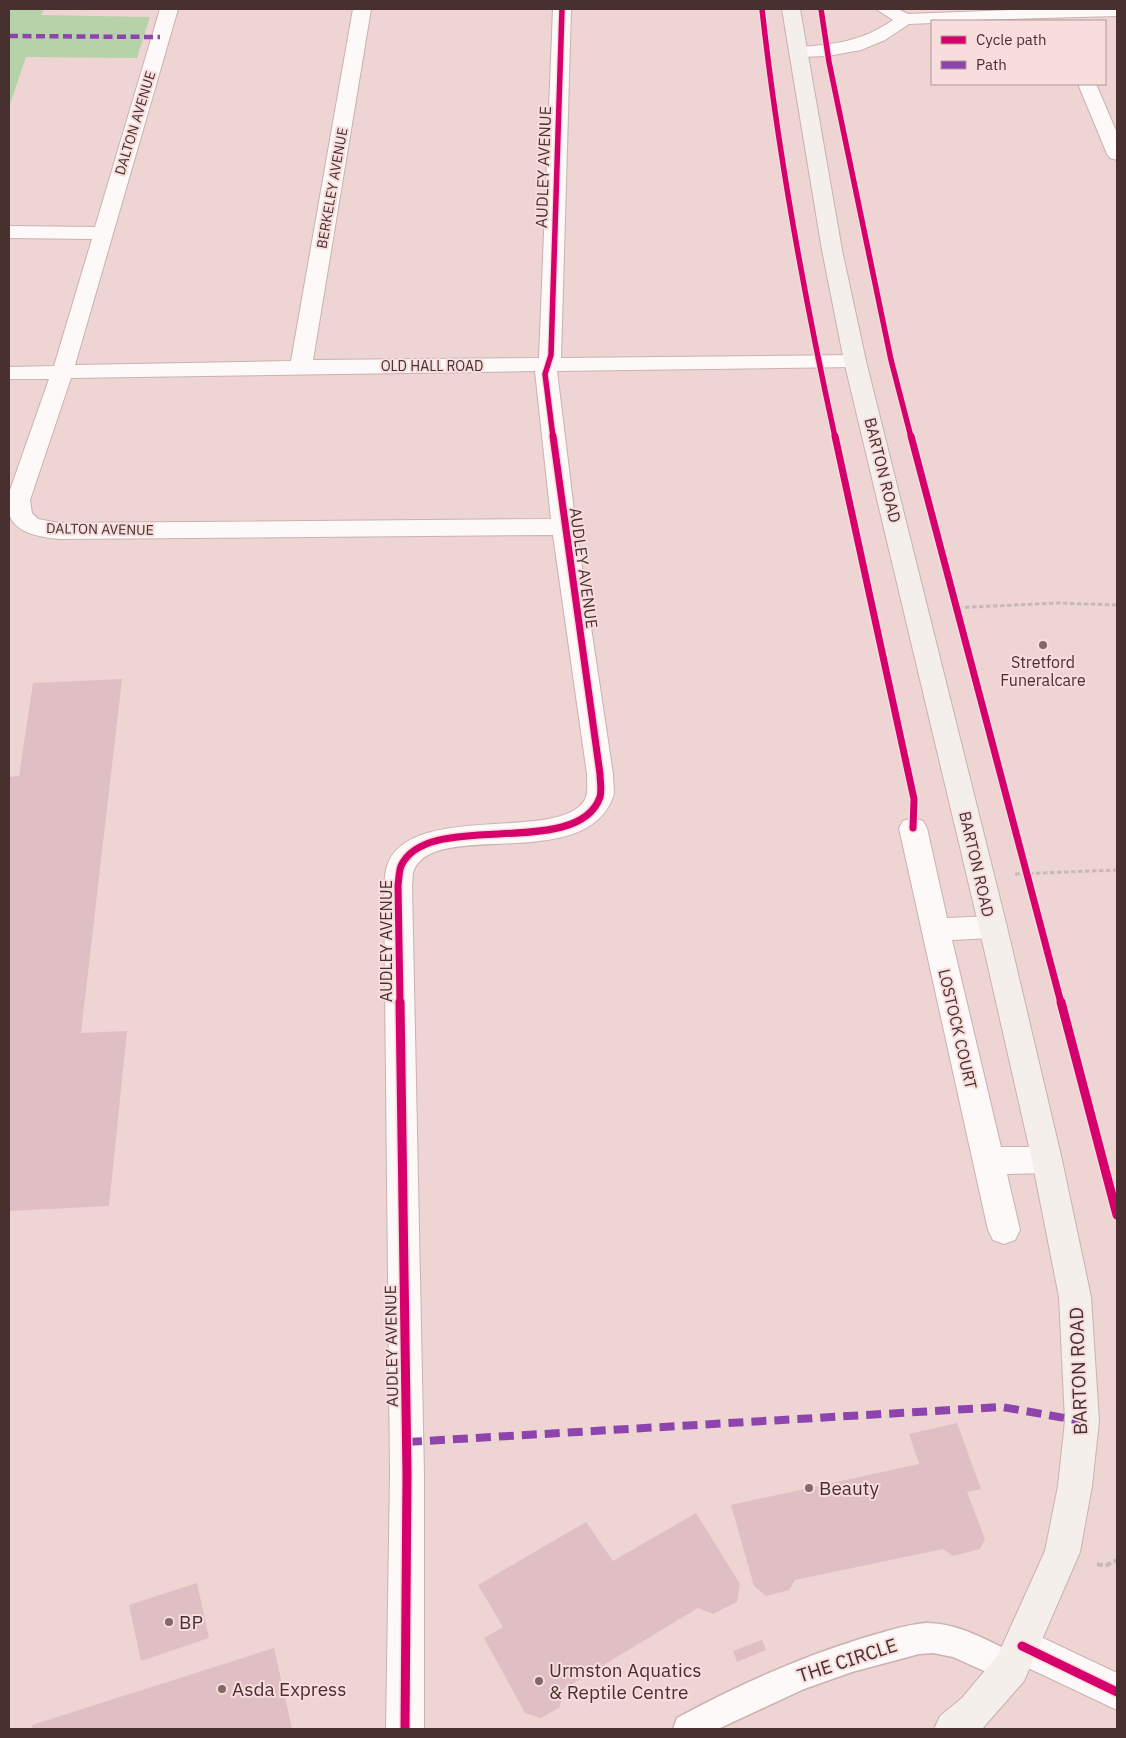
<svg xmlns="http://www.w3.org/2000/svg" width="1126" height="1738" font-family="'IBM Plex Sans',sans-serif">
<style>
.green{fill:#b6d2a9}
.building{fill:#e0bfc4}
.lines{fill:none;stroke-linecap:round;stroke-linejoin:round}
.lane-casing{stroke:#c9b2b0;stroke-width:3}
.street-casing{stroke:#c9b2b0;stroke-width:2}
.secondary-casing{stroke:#c9b2b0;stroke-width:2}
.path-far1{stroke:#c6bab9;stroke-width:3;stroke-dasharray:4.5 2.5;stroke-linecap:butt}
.path{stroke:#c6bab9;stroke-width:4;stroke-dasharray:6 3;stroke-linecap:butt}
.lane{fill:#fcf9f8;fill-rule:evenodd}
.street{fill:#fcf9f8;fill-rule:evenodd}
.secondary{fill:#f5efec;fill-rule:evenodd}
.quiet-far1{stroke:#8e44ad;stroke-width:4.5;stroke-dasharray:9 4.5;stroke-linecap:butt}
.quiet{stroke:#8e44ad;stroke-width:8;stroke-dasharray:15 8;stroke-linecap:butt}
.cycleway-far2-casing{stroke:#f7dddb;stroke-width:8}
.cycleway-far1-casing{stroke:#f7dddb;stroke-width:10}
.cycleway-casing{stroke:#f7dddb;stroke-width:12}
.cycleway-far2{stroke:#d6006c;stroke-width:5.5}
.cycleway-far1{stroke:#d6006c;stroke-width:7}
.cycleway{stroke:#d6006c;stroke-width:9}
.poi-dot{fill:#826967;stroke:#f7dddb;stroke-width:2}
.labels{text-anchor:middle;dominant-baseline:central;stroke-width:4;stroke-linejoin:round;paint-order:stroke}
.far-street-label{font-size:14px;fill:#48302e;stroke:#f7dddb}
.street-label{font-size:16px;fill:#48302e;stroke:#f7dddb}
.poi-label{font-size:16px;fill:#48302e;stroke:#f7dddb}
.near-street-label{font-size:19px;fill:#48302e;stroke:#f7dddb}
.near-poi-label{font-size:19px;fill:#48302e;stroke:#f7dddb;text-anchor:start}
</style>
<rect width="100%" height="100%" fill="#eed4d2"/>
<!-- green -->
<path class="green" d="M9,9H44L41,15L150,17L137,58L26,57L9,107Z"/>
<!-- building -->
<g class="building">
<path d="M122,679L81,1033L127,1031L109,1206L9,1211V777L19,776L33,683Z"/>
<path d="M957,1423L981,1489L967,1492L985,1539L980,1549L953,1556L943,1549L795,1580L789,1590L766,1596L754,1586L731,1505L919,1464L909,1434Z"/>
<path d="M696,1513L740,1584L737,1602L713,1614L698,1608L562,1690L560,1707L541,1718L525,1713L484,1638L503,1627L478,1585L586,1522L613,1561Z"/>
<path d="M197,1583L209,1638L141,1661L129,1605Z"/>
<path d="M762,1640L766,1650L737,1662L733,1651Z"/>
<path d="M274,1648L292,1729H33L32,1725Z"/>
</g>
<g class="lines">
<!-- lane casing -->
<g class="lane-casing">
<path id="lane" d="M926,1623C961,1623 991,1643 1022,1657L1026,1668L1022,1679L1011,1683L953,1657L933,1653L919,1654L852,1672L804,1689L718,1729H673L677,1718C736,1686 798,1658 863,1638C884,1632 904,1625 926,1623Z"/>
</g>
<!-- street casing -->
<g class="street-casing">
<g id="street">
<path d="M160,9H178L75,365L291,361L353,9H371L313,360L539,358L553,9H571L561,358L855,355L863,356L866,361L863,366L855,367L557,371L576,527L613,774C613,781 615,791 613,797C586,874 435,819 414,870C412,874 413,880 412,885L424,1474V1729H386L390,1474L384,885C385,879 385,872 387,866C410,799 567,845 586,797C588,791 587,781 587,774L553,535L59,539C42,537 14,534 9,513C7,507 9,499 9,493L49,379H9V367L54,366L92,239L9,238V226L95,227ZM535,371L551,519L59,523L38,519L32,513L30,500L71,378Z"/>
<path d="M876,9H898L908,14L1038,9H1117V16L932,21V23L909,24L885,40L861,50L828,56L798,57L792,56L789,52L792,48L798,47C834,45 863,41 893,20Z"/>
<path d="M1078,84H1096L1117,133V160L1110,158L1107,154Z"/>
<path d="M913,818L923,821L927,828L947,918L993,916L1003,919L1007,927L1003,935L993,938L952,940L1001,1147H1047L1058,1151L1062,1160L1058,1169L1047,1173L1007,1174L1020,1230L1015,1240L1004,1244L993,1240L988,1230L899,828L903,821Z"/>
<path d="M1022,1628L1117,1673V1710L1009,1659L1004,1646L1009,1633Z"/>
</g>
</g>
<!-- secondary casing -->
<g class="secondary-casing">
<path id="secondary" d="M782,9H800L842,250L866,361L1007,927L1062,1160L1091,1297L1099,1421L1092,1486L1080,1552L1024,1681L982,1729H934L940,1716L962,1698L998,1655L1045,1551L1058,1486L1065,1421L1059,1297L1032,1160L979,927L844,361L822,250Z"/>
</g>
<!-- path-far1 -->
<g class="path-far1">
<path d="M951,608L1058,603L1117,605"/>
<path d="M1015,874L1117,870"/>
</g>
<!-- path -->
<path class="path" d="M1097,1564L1105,1566L1117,1560"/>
<!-- lane -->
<use href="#lane" class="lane"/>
<!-- street -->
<use href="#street" class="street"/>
<!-- secondary -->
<use href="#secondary" class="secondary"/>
<!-- quiet-far1 -->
<path class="quiet-far1" d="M9,36L160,37"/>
<!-- quiet -->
<path class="quiet" d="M407,1442L1002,1407L1082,1421"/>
<!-- cycleway-far2 casing -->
<g class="cycleway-far2-casing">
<g id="cycleway-far2">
<path d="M762,9C778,153 804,296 835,437"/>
<path d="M821,9L829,62L891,360L911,437"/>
<path d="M553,437L545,374L551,355L562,9"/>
</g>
</g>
<!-- cycleway-far1 casing -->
<g class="cycleway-far1-casing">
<g id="cycleway-far1">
<path d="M835,436L914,799L913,828"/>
<path d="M911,436L1061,1003"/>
<path d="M400,1003L398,885C399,879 399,871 401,866C427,808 578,861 600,797C602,790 600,781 600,774L553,436"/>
</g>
</g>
<!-- cycleway casing -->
<g class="cycleway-casing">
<g id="cycleway">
<path d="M400,1002L407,1474L405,1729"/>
<path d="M1061,1002L1117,1215"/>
<path d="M1022,1646L1117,1692"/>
</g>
</g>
<!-- cycleway-far2 -->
<use href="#cycleway-far2" class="cycleway-far2"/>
<!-- cycleway-far1 -->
<use href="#cycleway-far1" class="cycleway-far1"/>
<!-- cycleway -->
<use href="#cycleway" class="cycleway"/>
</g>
<!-- markers -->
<g class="poi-dot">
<circle cx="1043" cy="645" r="5"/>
<circle cx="809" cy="1488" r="5"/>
<circle cx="169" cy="1622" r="5"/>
<circle cx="539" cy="1681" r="5"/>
<circle cx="222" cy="1689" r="5"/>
</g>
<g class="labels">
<!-- far-street labels -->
<g class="far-street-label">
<text transform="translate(135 123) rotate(-73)">DALTON AVENUE</text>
<text transform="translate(332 188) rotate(-80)">BERKELEY AVENUE</text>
<text x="432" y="366">OLD HALL ROAD</text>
<text transform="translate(100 529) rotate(1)">DALTON AVENUE</text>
</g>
<!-- street labels -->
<g class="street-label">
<text transform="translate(543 167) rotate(-88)">AUDLEY AVENUE</text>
<text transform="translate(883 470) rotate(76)">BARTON ROAD</text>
<text transform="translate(584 568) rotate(82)">AUDLEY AVENUE</text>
<text transform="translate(977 864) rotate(77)">BARTON ROAD</text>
<text transform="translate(386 941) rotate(-90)">AUDLEY AVENUE</text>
<text transform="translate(958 1029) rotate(77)">LOSTOCK COURT</text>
<text transform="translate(391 1346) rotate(-91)">AUDLEY AVENUE</text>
</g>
<!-- poi labels -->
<g class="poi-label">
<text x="1043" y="662">Stretford<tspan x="1043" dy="18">Funeralcare</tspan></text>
</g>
<!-- near-street labels -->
<g class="near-street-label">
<text transform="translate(1078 1371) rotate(-92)">BARTON ROAD</text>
<text transform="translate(847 1660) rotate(-18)">THE CIRCLE</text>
</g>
<!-- near-poi labels -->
<g class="near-poi-label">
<text x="819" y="1488">Beauty</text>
<text x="179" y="1622">BP</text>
<text x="549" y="1670">Urmston Aquatics<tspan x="549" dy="22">&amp; Reptile Centre</tspan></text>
<text x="232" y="1689">Asda Express</text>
</g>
</g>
<!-- border -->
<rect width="1126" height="1738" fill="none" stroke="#48302e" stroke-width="20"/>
<!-- legend -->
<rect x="931" y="20" width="175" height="65" fill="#f7dddb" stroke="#b19896"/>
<rect x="941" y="36" width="25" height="8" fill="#d6006c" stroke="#b19896"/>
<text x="976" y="45" font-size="15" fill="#48302e">Cycle path</text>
<rect x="941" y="61" width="25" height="8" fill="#8e44ad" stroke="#b19896"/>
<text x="976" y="70" font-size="15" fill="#48302e">Path</text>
</svg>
